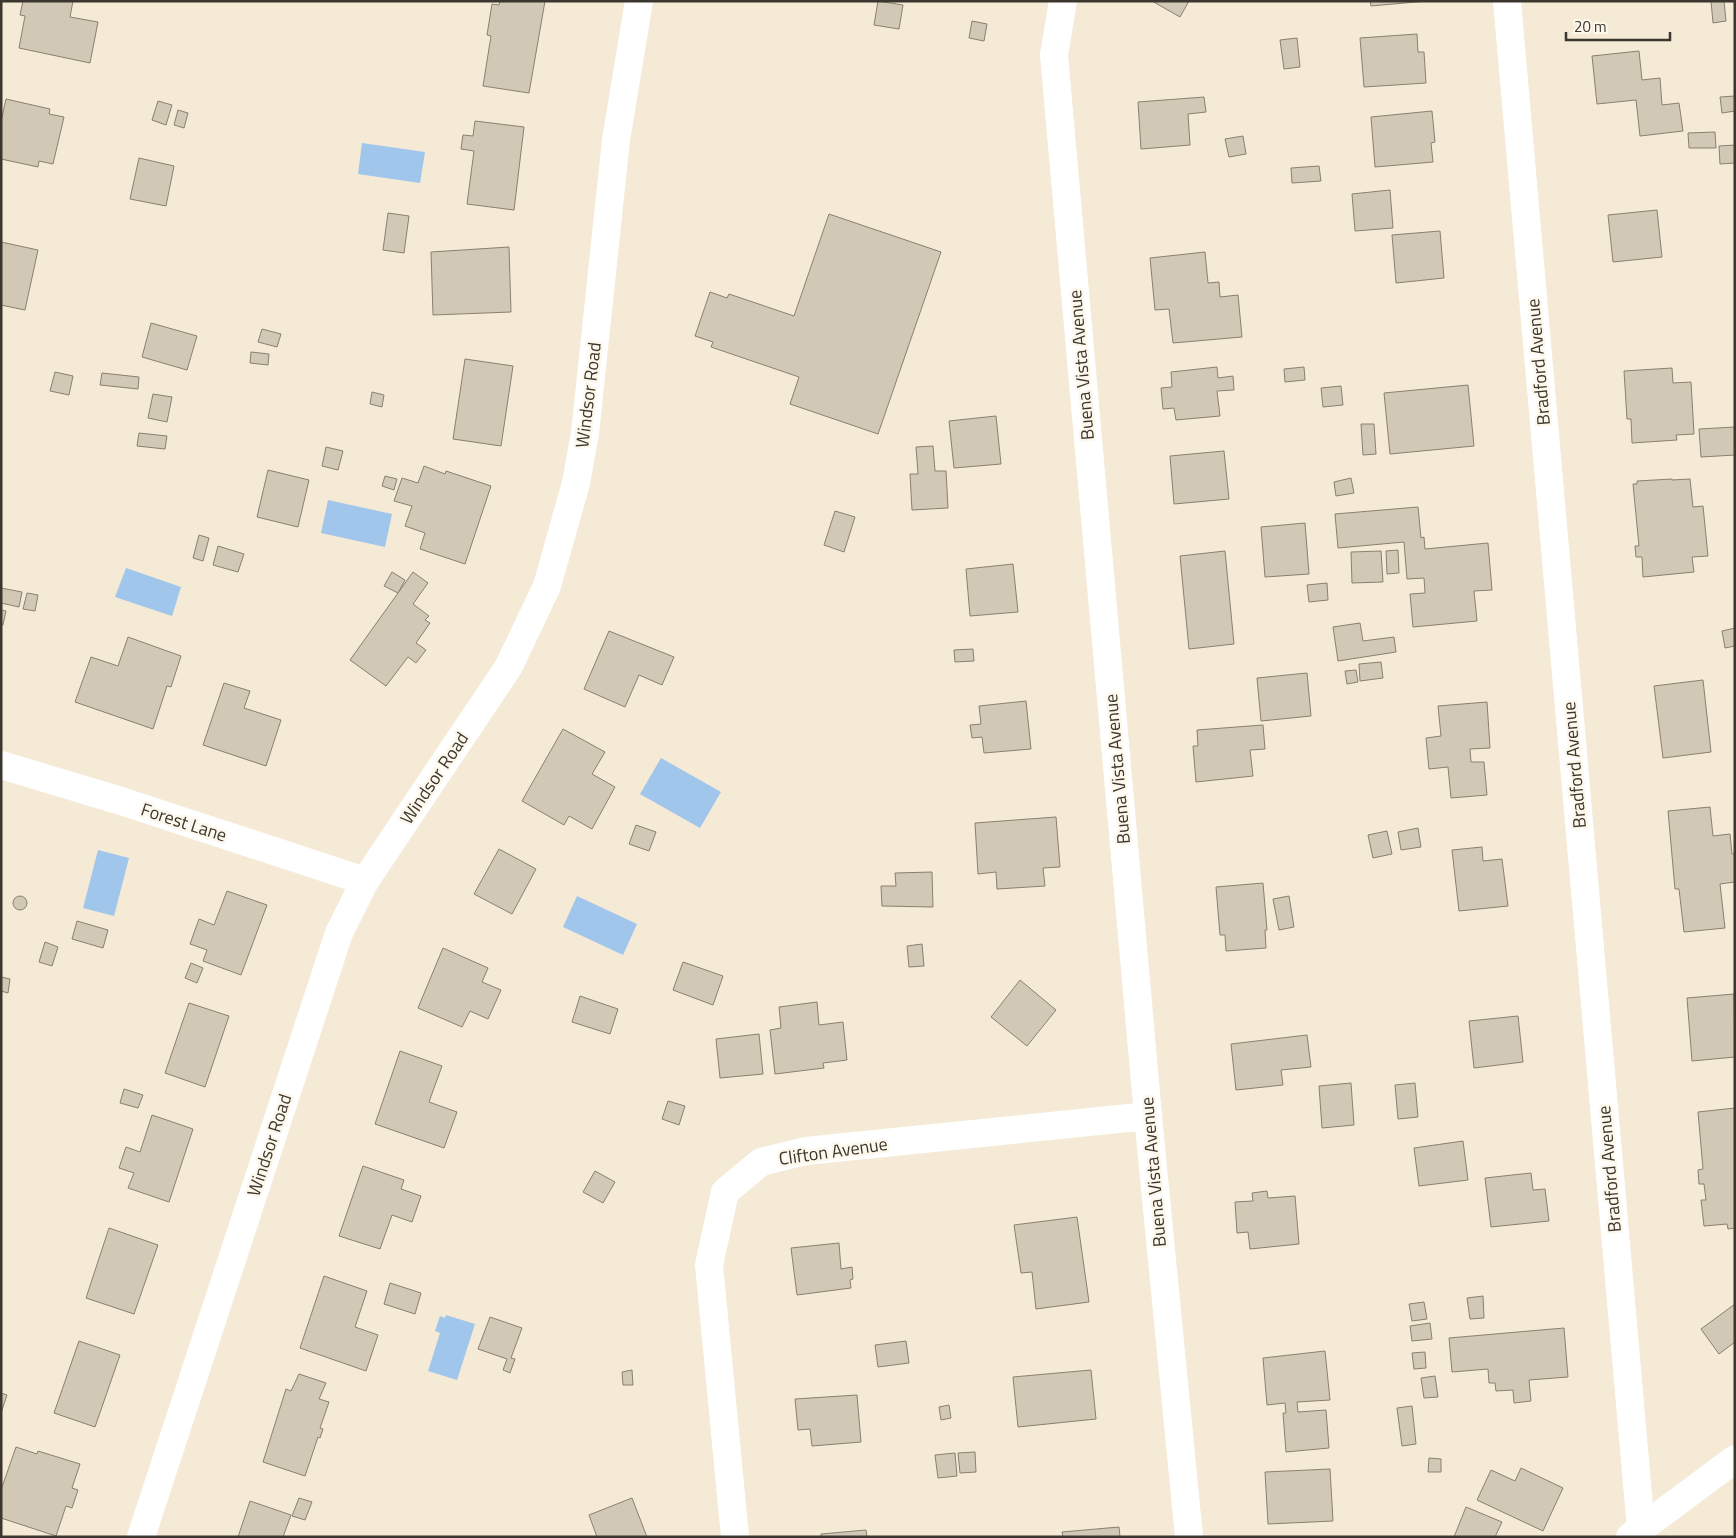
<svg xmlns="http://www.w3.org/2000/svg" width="1736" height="1538" font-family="'Titillium Web',sans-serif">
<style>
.water{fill:#a1c6eb}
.building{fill:#d1c8b5;stroke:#8a806f}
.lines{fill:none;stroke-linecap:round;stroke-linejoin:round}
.minor{stroke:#fff;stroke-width:28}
.labels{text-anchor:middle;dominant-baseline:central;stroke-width:5;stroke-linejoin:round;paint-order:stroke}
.street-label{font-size:18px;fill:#3b372f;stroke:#fdf7ec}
</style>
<rect width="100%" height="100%" fill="#f4ead6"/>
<!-- water -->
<g class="water">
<path d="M362,143L425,152L420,183L358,174Z"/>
<path d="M328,500L392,514L385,547L321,533Z"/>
<path d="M126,568L181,587L172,616L115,597Z"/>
<path d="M661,758L721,792L700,828L640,794Z"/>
<path d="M98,850L129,858L114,916L83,908Z"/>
<path d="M577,896L637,924L623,955L563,927Z"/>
<path d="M446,1315L475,1324L457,1380L428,1371L440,1333L435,1331L440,1316L445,1318Z"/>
</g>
<!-- building -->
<g class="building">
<path d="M23,1H73L70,17L98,22L90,63L19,48L25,16L20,15Z"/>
<path d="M500,1H545L529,93L483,86L491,36L487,35L492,4L499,5Z"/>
<path d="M878,1L903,5L899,29L874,25Z"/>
<path d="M1152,1H1189L1180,17Z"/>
<path d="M1370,1H1427L1371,6Z"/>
<path d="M1711,1H1724L1726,21L1713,23Z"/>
<path d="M972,21L987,24L984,41L969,38Z"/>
<path d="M1417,34L1418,52H1424L1426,83L1364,87L1360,38Z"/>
<path d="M1297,38L1300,67L1284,69L1280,40Z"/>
<path d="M1639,51L1642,80L1660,78L1662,105L1679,103L1683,131L1640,136L1636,100L1597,104L1592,56Z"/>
<path d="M1735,96V111L1722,113L1720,97Z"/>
<path d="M1204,97L1206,112L1188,114L1190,145L1141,149L1138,102Z"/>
<path d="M6,99L50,109L49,114L64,117L53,164L39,161L38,167L1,159V122Z"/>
<path d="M158,101L172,105L166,125L152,120Z"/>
<path d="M178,110L188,113L184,128L174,125Z"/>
<path d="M1432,111L1435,142L1431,143L1433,162L1375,167L1371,117Z"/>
<path d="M475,121L524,127L514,210L467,204L474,151L461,149L463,135L473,136Z"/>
<path d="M1715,132L1716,148H1689L1688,133Z"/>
<path d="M1243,136L1246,154L1229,157L1225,139Z"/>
<path d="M1735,145V163L1720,164L1719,146Z"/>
<path d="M139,158L174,166L166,206L130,199Z"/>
<path d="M1319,166L1321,181L1292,183L1291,168Z"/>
<path d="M1390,190L1393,228L1355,231L1352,194Z"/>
<path d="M1657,210L1662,257L1613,262L1608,215Z"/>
<path d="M388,213L409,216L404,253L383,250Z"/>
<path d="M829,214L941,252L878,434L790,404L799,377L711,347L713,342L695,336L710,292L727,298L729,294L794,316Z"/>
<path d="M1440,231L1444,278L1396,283L1392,235Z"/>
<path d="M1,242L38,250L25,310L1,305Z"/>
<path d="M509,247L511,312L433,315L431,252Z"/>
<path d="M1205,252L1208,283L1219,282L1220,297L1238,295L1242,337L1173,343L1169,309L1155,310L1150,258Z"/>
<path d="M151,323L197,336L187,370L142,357Z"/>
<path d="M262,329L281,334L277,347L258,342Z"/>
<path d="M251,352L269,354L268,365L250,363Z"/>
<path d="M465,359L513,366L501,446L453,439Z"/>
<path d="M1217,367L1218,378L1233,376L1234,390L1217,391L1220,416L1176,420L1174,408L1163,409L1161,388L1172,387L1171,372Z"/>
<path d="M1304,367L1305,380L1285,382L1284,369Z"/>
<path d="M1672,368L1673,383L1691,382L1694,434L1676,435L1677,440L1632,443L1631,419H1627L1624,371Z"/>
<path d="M55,372L73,376L69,395L50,391Z"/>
<path d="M102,373L139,377L138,389L100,385Z"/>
<path d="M1468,385L1474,446L1390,454L1384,393Z"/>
<path d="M1341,386L1343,405L1323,407L1321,388Z"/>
<path d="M372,392L384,395L382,407L370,404Z"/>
<path d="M153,394L172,397L167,422L148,418Z"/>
<path d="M996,416L1001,464L954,468L949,421Z"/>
<path d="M1361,424H1374L1376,454L1363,455Z"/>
<path d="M1735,427V455L1701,457L1699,429Z"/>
<path d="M139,433L167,436L165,449L137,446Z"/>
<path d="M933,446L935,471H946L948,508L912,510L910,474H918L916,447Z"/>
<path d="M326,447L343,451L338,470L322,466Z"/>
<path d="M1224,451L1229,499L1174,504L1170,456Z"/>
<path d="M424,466L445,474L446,471L491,486L465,564L420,549L425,533L405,526L412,506L394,501L402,478L418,483Z"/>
<path d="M268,470L309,480L298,527L257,517Z"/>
<path d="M385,476L397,479L394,490L382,486Z"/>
<path d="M1351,478L1354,493L1336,496L1334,482Z"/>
<path d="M1672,479V480L1690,479L1693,507L1703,506L1708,556L1692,557L1694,572L1643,577L1642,557H1636L1635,546H1639L1633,484H1637V481Z"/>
<path d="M1418,507L1421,538L1424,537L1425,549L1488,543L1492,590L1474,591L1477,621L1413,627L1410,594L1425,593L1424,578L1407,579L1404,542L1338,548L1335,514Z"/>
<path d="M835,511L855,517L844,552L824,545Z"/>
<path d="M1305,523L1309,574L1265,577L1261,527Z"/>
<path d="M199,535L209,538L203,561L193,558Z"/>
<path d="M218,546L244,554L238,572L213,565Z"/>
<path d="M1398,550L1399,573L1387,574L1386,551Z"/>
<path d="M1225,551L1234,644L1189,649L1180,556Z"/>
<path d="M1381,551L1383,582L1352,583L1351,552Z"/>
<path d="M1013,564L1018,612L970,616L966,569Z"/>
<path d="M392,572L405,580L398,593L384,586Z"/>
<path d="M413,572L428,583L413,604L429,616L425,620L430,623L416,643L426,650L416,663L408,657L386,686L350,660Z"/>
<path d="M1327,583L1328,600L1309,602L1307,585Z"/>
<path d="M1,588L22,592L19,607L1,603Z"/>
<path d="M27,593L38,595L35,611L23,609Z"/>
<path d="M1,610L6,611L3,625H1Z"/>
<path d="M1360,623L1363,641L1394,637L1396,652L1338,661L1333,627Z"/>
<path d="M1735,628V646L1725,648L1722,631Z"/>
<path d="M609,631L674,657L662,685L639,675L625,707L584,689Z"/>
<path d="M128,637L181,656L171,687L167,686L153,729L75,702L91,657L118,666Z"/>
<path d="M973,649L974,661L955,662L954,650Z"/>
<path d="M1381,662L1383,678L1360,681L1359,664Z"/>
<path d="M1356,670L1358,682L1347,684L1345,671Z"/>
<path d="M1307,673L1311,716L1261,721L1257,678Z"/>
<path d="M1703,680L1711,752L1663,758L1654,686Z"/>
<path d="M224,683L250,691L244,708L281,720L266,766L203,745Z"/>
<path d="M1026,701L1031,749L984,753L982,737L972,738L970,725L981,724L979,706Z"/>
<path d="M1487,702L1490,748L1470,749L1471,762H1484L1487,795L1451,798L1448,767L1429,769L1426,738L1441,736L1438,706Z"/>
<path d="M1263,725L1265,749L1250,750L1253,776L1196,782L1193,746H1198L1197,730Z"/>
<path d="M563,729L605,752L592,774L615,787L592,829L569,816L564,825L522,801Z"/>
<path d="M1710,807L1713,836L1730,834L1732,854H1735V882L1720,884L1725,928L1684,932L1679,889H1675L1668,811Z"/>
<path d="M1056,817L1060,867L1043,868L1045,886L997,889L996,872L978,874L975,823Z"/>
<path d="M636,825L656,832L649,851L629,844Z"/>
<path d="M1418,828L1421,847L1401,850L1398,832Z"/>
<path d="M1387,831L1392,854L1373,858L1368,835Z"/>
<path d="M1482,847L1483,861L1502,859L1508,906L1459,911L1452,850Z"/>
<path d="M499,849L536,869L512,914L474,894Z"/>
<path d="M932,872L933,907L882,906L881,886H896L895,873Z"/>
<path d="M1263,883L1267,930H1265L1266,948L1226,951L1225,935H1220L1216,887Z"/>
<path d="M227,891L267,905L241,975L203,961L207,950L190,944L199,919L214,925Z"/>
<path d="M1289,896L1294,927L1279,930L1273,899Z"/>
<circle cx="20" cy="903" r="7"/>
<path d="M77,921L108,930L103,948L72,939Z"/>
<path d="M45,942L58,947L52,966L39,962Z"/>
<path d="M922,944L924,966L909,967L907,946Z"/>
<path d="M443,948L488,968L482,982L501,990L488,1019L470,1011L462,1027L418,1008Z"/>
<path d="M683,962L723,976L713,1005L673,990Z"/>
<path d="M191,963L203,968L197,983L185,978Z"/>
<path d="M1,977L10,979L8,993L1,991Z"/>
<path d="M1020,980L1056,1010L1027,1046L991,1017Z"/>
<path d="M1734,994L1735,1057L1692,1061L1687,998Z"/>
<path d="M580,996L618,1009L610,1034L572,1022Z"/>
<path d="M817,1002L819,1025L843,1022L847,1060L823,1063L824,1068L775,1074L770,1030L781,1028L779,1007Z"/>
<path d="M189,1003L229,1016L205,1087L165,1073Z"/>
<path d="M1518,1016L1523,1062L1474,1068L1469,1021Z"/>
<path d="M759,1034L763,1074L720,1078L716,1039Z"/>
<path d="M1307,1035L1311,1067L1281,1070L1283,1085L1236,1090L1231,1044Z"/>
<path d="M400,1051L442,1066L429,1102L457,1112L444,1148L375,1124Z"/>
<path d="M1351,1083L1354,1125L1322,1128L1319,1086Z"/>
<path d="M1415,1083L1418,1117L1398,1119L1395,1085Z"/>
<path d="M124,1089L143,1095L138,1108L120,1103Z"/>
<path d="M668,1101L685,1106L679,1125L662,1119Z"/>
<path d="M1735,1108V1228L1728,1229L1727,1224L1704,1226L1701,1200H1706L1704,1184H1699L1698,1170L1703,1169L1698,1112Z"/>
<path d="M152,1115L193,1129L169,1202L128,1188L134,1173L119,1168L126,1147L140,1152Z"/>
<path d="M1463,1141L1468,1180L1419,1186L1414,1148Z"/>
<path d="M363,1166L404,1180L401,1189L421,1196L412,1222L392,1215L380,1249L339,1236Z"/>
<path d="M595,1171L615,1182L603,1203L583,1192Z"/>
<path d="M1531,1173L1533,1190L1545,1189L1549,1221L1491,1227L1485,1178Z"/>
<path d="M1267,1191L1268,1198L1295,1196L1299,1244L1250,1249L1248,1232L1237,1233L1235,1202L1253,1201L1252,1193Z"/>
<path d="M1077,1217L1089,1302L1036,1309L1032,1272L1021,1273L1014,1225Z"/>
<path d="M109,1228L158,1245L134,1314L86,1298Z"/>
<path d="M839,1243L841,1269L852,1267L853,1279L850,1280L851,1288L797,1295L791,1248Z"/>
<path d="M324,1276L367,1291L355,1327L378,1335L366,1371L300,1348Z"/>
<path d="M390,1283L421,1293L415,1314L384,1304Z"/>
<path d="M1483,1296L1484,1318L1470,1319L1467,1298Z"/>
<path d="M1424,1302L1427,1319L1412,1321L1409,1304Z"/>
<path d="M1735,1304V1342L1719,1354L1701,1329Z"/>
<path d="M490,1317L522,1328L511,1358L515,1359L510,1373L503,1370L507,1359L478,1349Z"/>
<path d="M1430,1323L1432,1339L1412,1341L1410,1326Z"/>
<path d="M1564,1328L1568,1377L1529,1380L1531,1401L1514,1403L1513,1390L1496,1391L1495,1383H1489L1488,1369L1452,1372L1449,1338Z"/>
<path d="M79,1341L120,1355L95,1427L54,1413Z"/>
<path d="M906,1341L909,1363L878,1367L875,1345Z"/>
<path d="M1325,1351L1330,1400L1297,1402L1298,1412L1326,1410L1329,1448L1286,1452L1283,1413H1286L1285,1403L1267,1405L1263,1358Z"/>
<path d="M1425,1352L1426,1368L1414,1369L1412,1353Z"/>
<path d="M632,1370L633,1385H623L622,1372Z"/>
<path d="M1091,1370L1096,1419L1018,1427L1013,1377Z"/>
<path d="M299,1374L326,1383L319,1399L329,1402L320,1428L323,1429L320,1438L318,1437L305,1476L263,1462L286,1389L291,1391Z"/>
<path d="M1435,1376L1438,1397L1424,1398L1421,1378Z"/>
<path d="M1,1393L7,1395L1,1413Z"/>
<path d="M857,1395L861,1442L812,1446L810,1429L798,1430L795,1399Z"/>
<path d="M949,1405L951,1418L941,1420L939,1407Z"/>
<path d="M1412,1406L1416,1444L1402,1446L1397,1408Z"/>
<path d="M16,1447L37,1454L38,1451L80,1464L72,1488L78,1490L72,1508L66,1506L56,1536L1,1518V1490Z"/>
<path d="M975,1452L976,1472L960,1473L958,1453Z"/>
<path d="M955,1453L957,1476L938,1478L935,1455Z"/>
<path d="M1429,1458L1441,1459V1472H1428Z"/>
<path d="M1521,1468L1563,1488L1543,1531L1477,1500L1491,1470L1515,1481Z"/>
<path d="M1330,1469L1333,1521L1268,1524L1265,1472Z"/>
<path d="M299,1498L312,1502L305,1520L292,1516Z"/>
<path d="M632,1498L647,1537H597L589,1515Z"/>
<path d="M250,1501L291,1515L283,1537H238Z"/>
<path d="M1466,1507L1502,1522L1495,1537H1454Z"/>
<path d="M1119,1527L1120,1537H1063L1062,1532Z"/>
<path d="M866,1530L867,1537H821V1534Z"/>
</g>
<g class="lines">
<!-- minor -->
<g class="minor">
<path d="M1063,1L1054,55L1148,1116L1189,1537"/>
<path d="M1507,1L1641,1529"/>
<path d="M1,765L121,801L365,881"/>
<path d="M141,1537L339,933L365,881L509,666L547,586L576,483L585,433L616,140L639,1"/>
<path d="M735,1537L709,1265L725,1192L761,1162L806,1151L1148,1116"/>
<path d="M1630,1537L1735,1459"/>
</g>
</g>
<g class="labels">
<!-- street labels -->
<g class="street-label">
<text transform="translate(1538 362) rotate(-95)">Bradford Avenue</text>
<text transform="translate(1081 365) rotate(-95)">Buena Vista Avenue</text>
<text transform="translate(588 395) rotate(-83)">Windsor Road</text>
<text transform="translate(1574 765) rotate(-95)">Bradford Avenue</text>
<text transform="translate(1117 769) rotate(-95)">Buena Vista Avenue</text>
<text transform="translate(434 778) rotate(-56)">Windsor Road</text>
<text transform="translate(184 822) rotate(18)">Forest Lane</text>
<text transform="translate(269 1145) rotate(-72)">Windsor Road</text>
<text transform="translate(833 1151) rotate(-8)">Clifton Avenue</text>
<text transform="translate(1609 1169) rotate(-95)">Bradford Avenue</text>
<text transform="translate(1153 1172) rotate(-95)">Buena Vista Avenue</text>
</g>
</g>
<!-- border -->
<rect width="1736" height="1538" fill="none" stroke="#3b372f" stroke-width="5"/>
<!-- scale -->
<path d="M1566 32v8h104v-8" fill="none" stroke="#3b372f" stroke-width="2.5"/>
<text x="1574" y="32" font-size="15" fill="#3b372f" stroke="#fdf7ec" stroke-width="4" paint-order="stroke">20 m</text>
</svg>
